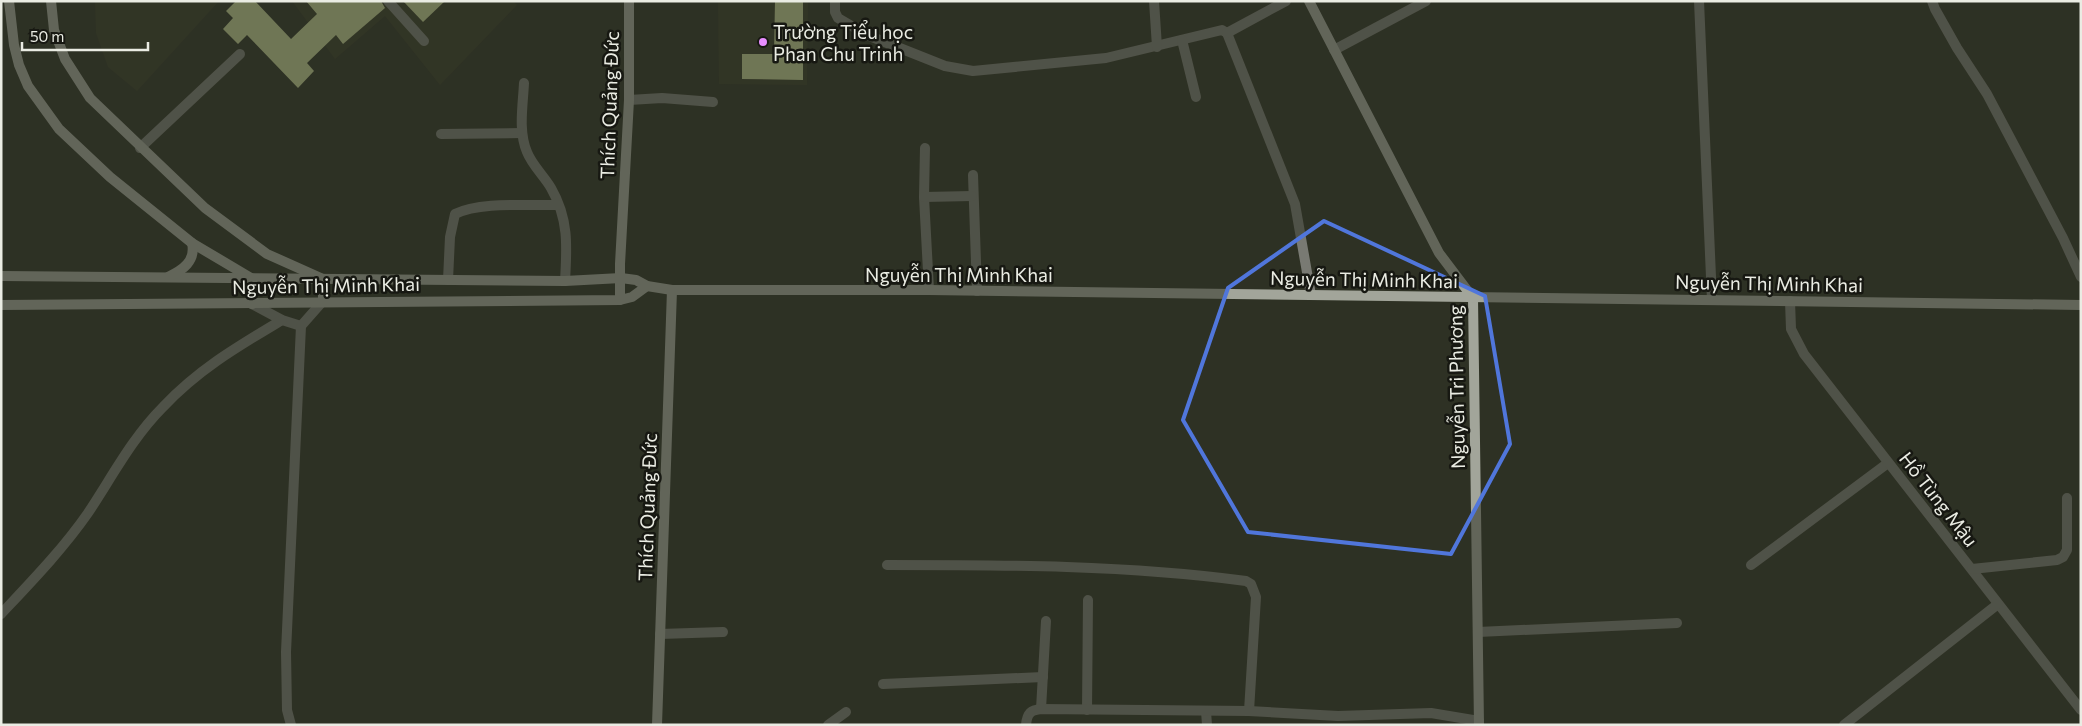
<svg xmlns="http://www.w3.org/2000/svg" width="2082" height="726" font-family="Commissioner,sans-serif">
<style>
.built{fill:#373a27}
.building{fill:#bfca90}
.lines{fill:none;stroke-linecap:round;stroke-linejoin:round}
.lane{stroke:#797a73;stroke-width:10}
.street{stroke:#797a73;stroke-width:10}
.secondary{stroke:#a2a59a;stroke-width:10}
.marked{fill:none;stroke:#5076db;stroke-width:4;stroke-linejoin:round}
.poi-dot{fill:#e88eff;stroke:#171812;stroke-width:2}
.labels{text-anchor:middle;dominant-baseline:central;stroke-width:5;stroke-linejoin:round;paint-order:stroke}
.poi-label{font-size:19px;fill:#eaece3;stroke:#171812;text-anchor:start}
.street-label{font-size:19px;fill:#eaece3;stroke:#171812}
</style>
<rect width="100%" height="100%" fill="#2e3124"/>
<!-- built -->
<g class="built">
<path d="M95,1H219L137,91L108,67L96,33Z"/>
<path d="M292,1H513L517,5L440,85L385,16L335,59Z"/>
<path d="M718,1H808L807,85L719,84Z"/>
</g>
<!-- building -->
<g class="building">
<path d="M236,1H255L291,39L317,14L306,1H381L385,8L343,44L336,35L307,63L314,71L298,88L247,35L238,44L223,29L233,18L226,11Z"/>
<path d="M403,1H445L423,22Z"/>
<path d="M775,1H803V80L742,79V54H774Z"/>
</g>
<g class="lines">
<!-- lane -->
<g class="lane">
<path d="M388,1L424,41"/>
<path d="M629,100L662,98L713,102"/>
<path d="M140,148L240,54"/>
<path d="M1751,565L1888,463"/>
<path d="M660,634L723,632"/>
</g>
<!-- street -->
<g class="street">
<path d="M835,1V12L838,18L867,35L945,66L973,71L1106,58L1222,30L1227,33L1295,204L1311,295"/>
<path d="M1154,1L1157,47"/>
<path d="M1699,1L1712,300"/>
<path d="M1932,1L1935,9L1957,48L1987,94L2063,238L2081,277"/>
<path d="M1227,33L1286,1"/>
<path d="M1182,40L1196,97"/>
<path d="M1334,50L1426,1"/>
<path d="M524,83C523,105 518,131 527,152C532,165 544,176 551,188C569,219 567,247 565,281"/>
<path d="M441,134L522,133"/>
<path d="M925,148L924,197L929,290"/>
<path d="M973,175L977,291"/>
<path d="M924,197L972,196"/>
<path d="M448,280L450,237L455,214C480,201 529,206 558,205"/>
<path d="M1790,301L1791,329L1804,354L2081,710"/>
<path d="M252,304L282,320L301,326"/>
<path d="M887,565C1007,565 1127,565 1246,581L1251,584L1256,597L1249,711"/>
<path d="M1972,569L2057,560L2063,557L2067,550V498"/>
<path d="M1,614C31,582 63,549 88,513C112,477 132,438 163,407C199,369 237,347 282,320"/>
<path d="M1478,632L1677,623"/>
<path d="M883,684L1043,677"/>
<path d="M1041,709L1046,621"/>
<path d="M1087,710L1088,600"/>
<path d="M1206,711L1207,725"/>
<path d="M291,725L287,710L286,652L301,326L323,301"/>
<path d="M828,725L846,712"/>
<path d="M1026,725C1027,713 1031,710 1041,709L1249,711L1338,716L1431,713L1479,721"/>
<path d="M1844,725L1998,604"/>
</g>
<!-- secondary -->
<g class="secondary">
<path d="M9,1L14,45L19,65L28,86L59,129L110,177L192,243L251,278L252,304"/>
<path d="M51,1L54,30L65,59L90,98L205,208L267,254L323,279V301"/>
<path d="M1309,1L1439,253L1473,298L1479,725"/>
<path d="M1,276L565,281L621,278L636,280L647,286L672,290H929L2081,305"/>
<path d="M168,277C183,270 196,261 192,243"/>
<path d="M620,300V264L629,100V1"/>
<path d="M1,305L620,300L632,297L647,286"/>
<path d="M657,725L672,290"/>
</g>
</g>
<!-- marked area -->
<path d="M0 0H2082V726H0ZM1324,221L1485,296L1510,444L1451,554L1248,532L1183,420L1228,288Z" fill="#2e3124" fill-opacity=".55" fill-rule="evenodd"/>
<path class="marked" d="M1324,221L1485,296L1510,444L1451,554L1248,532L1183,420L1228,288Z"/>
<!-- markers -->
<circle class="poi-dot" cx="763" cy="42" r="5"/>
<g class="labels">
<!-- poi labels -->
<g class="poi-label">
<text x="773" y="31">Trường Tiểu học<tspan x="773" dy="22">Phan Chu Trinh</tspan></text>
</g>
<!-- street labels -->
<g class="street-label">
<text transform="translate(609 105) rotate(-88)">Thích Quảng Đức</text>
<text x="959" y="274">Nguyễn Thị Minh Khai</text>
<text transform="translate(1364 279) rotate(1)">Nguyễn Thị Minh Khai</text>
<text transform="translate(1769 283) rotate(1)">Nguyễn Thị Minh Khai</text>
<text transform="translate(326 285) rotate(-1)">Nguyễn Thị Minh Khai</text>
<text transform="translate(1456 387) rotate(-91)">Nguyễn Tri Phương</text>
<text transform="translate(1939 499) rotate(52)">Hồ Tùng Mậu</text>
<text transform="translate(647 507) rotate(-88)">Thích Quảng Đức</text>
</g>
</g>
<!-- border -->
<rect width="2082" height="726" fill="none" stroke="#eaece3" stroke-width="5"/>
<!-- scale -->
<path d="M22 42v8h126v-8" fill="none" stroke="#eaece3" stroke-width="2.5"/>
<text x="30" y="42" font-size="15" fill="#eaece3" stroke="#171812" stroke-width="4" paint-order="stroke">50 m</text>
</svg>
